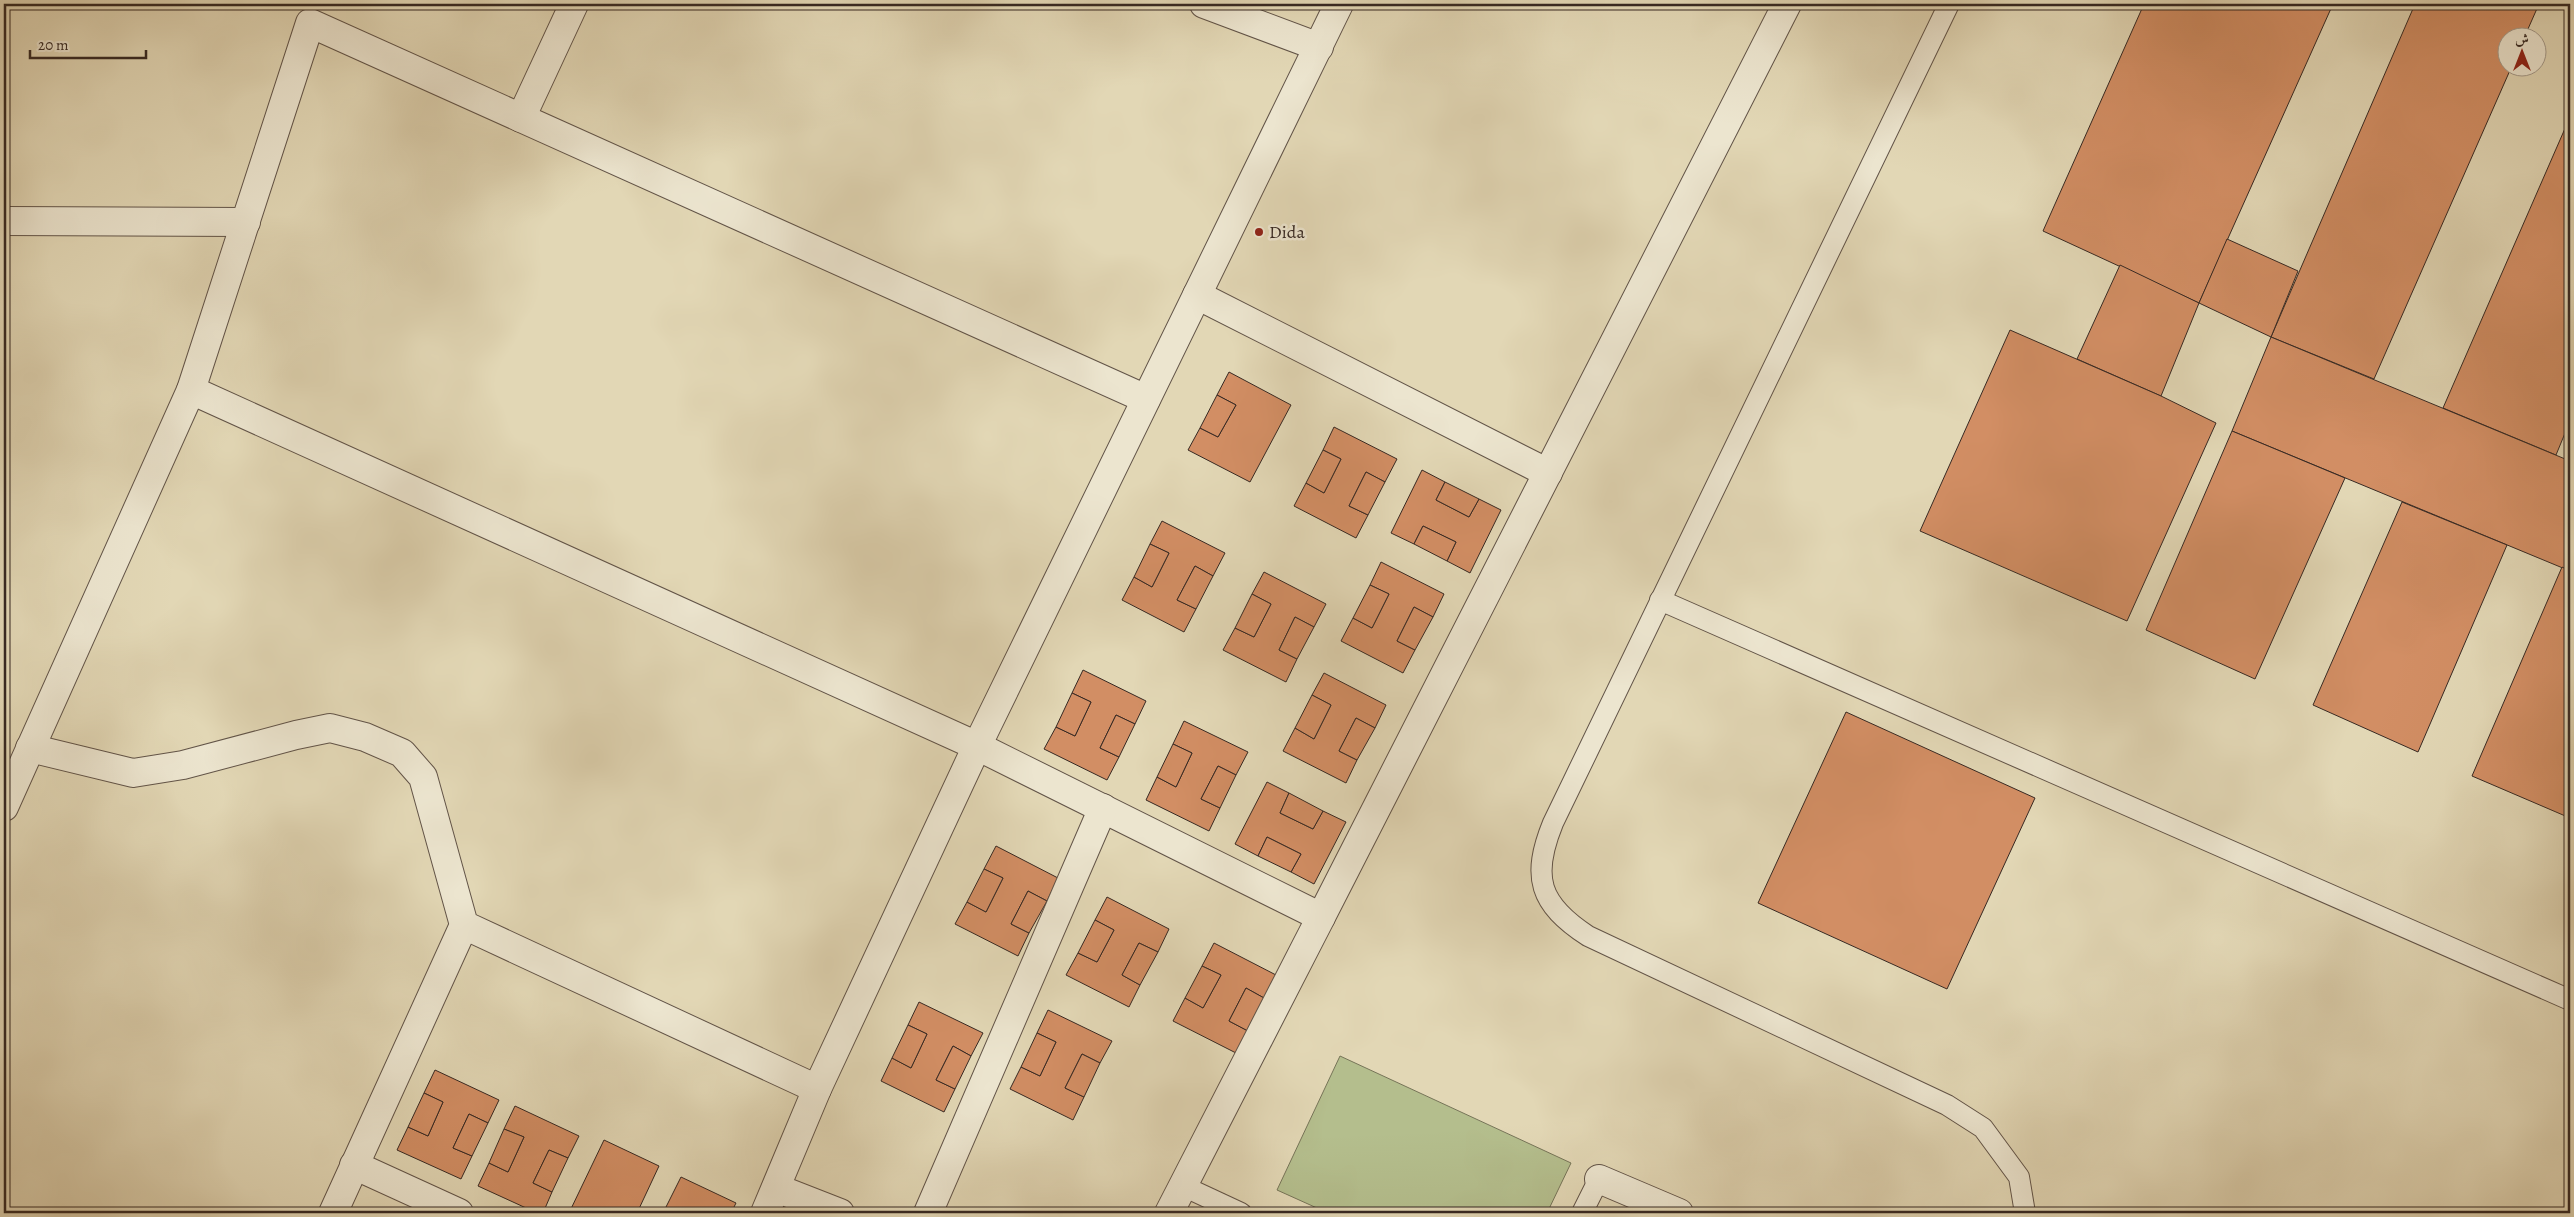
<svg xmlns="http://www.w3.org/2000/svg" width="2574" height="1217" font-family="Alegreya,Amiri,serif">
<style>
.green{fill:#b4be8d;stroke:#767458}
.building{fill:#d28e64;stroke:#372923}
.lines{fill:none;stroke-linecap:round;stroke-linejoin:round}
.lane-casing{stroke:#625448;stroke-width:22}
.street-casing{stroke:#625448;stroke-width:30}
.lane{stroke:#ece5cf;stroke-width:20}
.street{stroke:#ece5cf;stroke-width:28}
.poi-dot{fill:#8f2418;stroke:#ece5cf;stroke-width:2}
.labels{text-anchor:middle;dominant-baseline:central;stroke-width:5;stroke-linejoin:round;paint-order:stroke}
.poi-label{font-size:18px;fill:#372923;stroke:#ece5cf;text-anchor:start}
</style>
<rect width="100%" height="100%" fill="#e2d7b5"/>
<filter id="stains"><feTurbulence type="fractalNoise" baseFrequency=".004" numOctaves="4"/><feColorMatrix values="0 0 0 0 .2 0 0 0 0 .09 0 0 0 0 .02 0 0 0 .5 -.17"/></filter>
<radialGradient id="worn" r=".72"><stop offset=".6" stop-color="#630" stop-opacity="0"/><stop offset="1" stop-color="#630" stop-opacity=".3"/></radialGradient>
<!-- green -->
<path class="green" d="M1340,1056L1571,1163L1547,1213H1328L1277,1190Z"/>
<!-- building -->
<g class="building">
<path d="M2144,4H2333L2199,303L2043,231Z"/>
<path d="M2415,4H2539L2524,38H2506V68H2511L2374,379L2271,337Z"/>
<path d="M2570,117V421L2556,455L2443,408Z"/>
<path d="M2227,239L2298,271L2271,337L2199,303Z"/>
<path d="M2120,265L2199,303L2161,396L2077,359Z"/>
<path d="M2010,330L2161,396L2216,423L2127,621L1920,531Z"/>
<path d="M2271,337L2570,461V571L2232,431Z"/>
<path d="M1229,372L1291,405L1250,482L1188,450L1200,428L1218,437L1236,405L1217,395Z"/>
<path d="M1217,395L1236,405L1218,437L1200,428Z"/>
<path d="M1334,427L1397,459L1385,482L1366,472L1349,506L1368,515L1356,538L1294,506L1306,483L1324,493L1341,459L1323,450Z"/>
<path d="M2232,431L2345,478L2255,679L2146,630Z"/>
<path d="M1323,450L1341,459L1324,493L1306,483Z"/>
<path d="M1422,470L1445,482L1436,500L1469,517L1479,499L1501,510L1470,573L1447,561L1456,542L1423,526L1414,544L1391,533Z"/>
<path d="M1366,472L1385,482L1368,515L1349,506Z"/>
<path d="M1445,482L1479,499L1469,517L1436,500Z"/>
<path d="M2402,502L2507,545L2418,752L2313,705Z"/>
<path d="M1162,521L1225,553L1213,576L1195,566L1177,600L1196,609L1184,632L1122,600L1134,577L1152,587L1169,553L1150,544Z"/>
<path d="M1423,526L1456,542L1447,561L1414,544Z"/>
<path d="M1150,544L1169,553L1152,587L1134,577Z"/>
<path d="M1381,562L1444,594L1433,617L1414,607L1397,641L1415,650L1403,673L1341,641L1353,618L1372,628L1389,594L1370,585Z"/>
<path d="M1195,566L1213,576L1196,609L1177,600Z"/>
<path d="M2562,567L2570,571V818L2472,776Z"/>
<path d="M1264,572L1326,604L1314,627L1295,617L1279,650L1297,659L1286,682L1223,650L1235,628L1254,637L1271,604L1252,594Z"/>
<path d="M1370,585L1389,594L1372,628L1353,618Z"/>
<path d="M1252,594L1271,604L1254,637L1235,628Z"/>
<path d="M1414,607L1433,617L1415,650L1397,641Z"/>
<path d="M1295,617L1314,627L1297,659L1279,650Z"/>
<path d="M1083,670L1146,701L1135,724L1116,715L1100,748L1119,757L1107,780L1044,749L1056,727L1075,736L1091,702L1072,693Z"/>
<path d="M1324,673L1386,705L1375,728L1356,718L1339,751L1357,760L1346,783L1283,751L1295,728L1314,739L1331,705L1312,695Z"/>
<path d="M1072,693L1091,702L1075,736L1056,727Z"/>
<path d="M1312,695L1331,705L1314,739L1295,728Z"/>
<path d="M1846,712L2035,798L1947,989L1758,903Z"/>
<path d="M1116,715L1135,724L1119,757L1100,748Z"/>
<path d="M1356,718L1375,728L1357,760L1339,751Z"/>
<path d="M1184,721L1248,752L1236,775L1218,766L1201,799L1220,808L1209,831L1146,800L1157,777L1176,787L1192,753L1173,744Z"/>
<path d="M1173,744L1192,753L1176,787L1157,777Z"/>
<path d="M1218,766L1236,775L1220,808L1201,799Z"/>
<path d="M1267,782L1289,793L1280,813L1313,829L1323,811L1346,822L1314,884L1291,872L1301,854L1267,837L1258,856L1235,844Z"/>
<path d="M1289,793L1323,811L1313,829L1280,813Z"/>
<path d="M1267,837L1301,854L1291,872L1258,856Z"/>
<path d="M996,846L1058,878L1047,901L1028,891L1011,924L1029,933L1018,956L955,924L967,902L986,912L1003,878L984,869Z"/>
<path d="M984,869L1003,878L986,912L967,902Z"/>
<path d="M1028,891L1047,901L1029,933L1011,924Z"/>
<path d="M1107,897L1169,929L1158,952L1139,943L1122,975L1140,985L1129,1007L1066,975L1078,953L1097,962L1114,930L1095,920Z"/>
<path d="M1095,920L1114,930L1097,962L1078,953Z"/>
<path d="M1139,943L1158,952L1140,985L1122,975Z"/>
<path d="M1214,943L1276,975L1264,998L1246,988L1229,1021L1248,1031L1236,1053L1173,1021L1185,998L1203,1008L1221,975L1202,966Z"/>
<path d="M1202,966L1221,975L1203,1008L1185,998Z"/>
<path d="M1246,988L1264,998L1248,1031L1229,1021Z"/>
<path d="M919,1002L983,1033L971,1056L953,1046L936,1080L955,1089L944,1112L881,1081L892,1058L911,1068L927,1034L908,1025Z"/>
<path d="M1048,1010L1112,1041L1100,1063L1082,1054L1065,1088L1084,1097L1073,1120L1010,1089L1021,1067L1040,1076L1056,1042L1037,1033Z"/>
<path d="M908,1025L927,1034L911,1068L892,1058Z"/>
<path d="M1037,1033L1056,1042L1040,1076L1021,1067Z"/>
<path d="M953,1046L971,1056L955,1089L936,1080Z"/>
<path d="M1082,1054L1100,1063L1084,1097L1065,1088Z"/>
<path d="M435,1070L499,1100L488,1123L469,1114L453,1148L472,1156L461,1179L397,1150L408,1127L428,1136L443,1102L424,1093Z"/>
<path d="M424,1093L443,1102L428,1136L408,1127Z"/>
<path d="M515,1106L579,1136L568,1158L549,1150L533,1183L552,1192L543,1213H537L478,1186L489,1163L508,1172L524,1137L504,1129Z"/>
<path d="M469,1114L488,1123L472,1156L453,1148Z"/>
<path d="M504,1129L524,1137L508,1172L489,1163Z"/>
<path d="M604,1140L659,1166L637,1213H569Z"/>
<path d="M549,1150L568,1158L552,1192L533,1183Z"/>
<path d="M681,1177L736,1203L731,1213H663Z"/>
</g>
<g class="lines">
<!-- lane casing -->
<g class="lane-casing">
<g id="lane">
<path d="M1949,4L1553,823C1531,877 1539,904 1588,936L1947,1105L1983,1128L2019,1177L2025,1213"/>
<path d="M1660,600L2570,1000"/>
<path d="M1183,1186L1241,1213"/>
<path d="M1582,1213L1599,1179"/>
</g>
</g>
<!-- street casing -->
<g class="street-casing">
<g id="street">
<path d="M1204,4L1319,47"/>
<path d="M1339,4L977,746L1321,917L1787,4"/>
<path d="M521,118L574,4"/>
<path d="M4,221L246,222"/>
<path d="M1197,295L1548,473"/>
<path d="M30,748L133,773L183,765L296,735L330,728L365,737L402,753L423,777L464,925L817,1089"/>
<path d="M4,807L191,390"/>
<path d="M354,1165L459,1213"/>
<path d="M1599,1179L1679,1213"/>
<path d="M776,1188L840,1213"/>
<path d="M333,1213L464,925"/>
<path d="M765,1213L817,1089L977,746L191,390L310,23L1146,399"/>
<path d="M928,1213L1103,808"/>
<path d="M1169,1213L1321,917"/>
</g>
</g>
<!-- lane -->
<use href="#lane" class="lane"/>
<!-- street -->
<use href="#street" class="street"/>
</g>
<!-- markers -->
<circle class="poi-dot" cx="1259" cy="232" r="5"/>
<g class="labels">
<!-- poi labels -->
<g class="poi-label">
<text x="1269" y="232">Dida</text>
</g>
</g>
<!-- margin -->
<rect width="2574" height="1217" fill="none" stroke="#e2d7b5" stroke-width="20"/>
<rect x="5" y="5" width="2564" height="1207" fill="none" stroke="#372923" stroke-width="2.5"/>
<rect x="10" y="10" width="2554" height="1197" fill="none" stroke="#372923"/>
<!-- north arrow -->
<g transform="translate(2522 52)"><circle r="24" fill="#ece5cf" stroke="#a49a8a"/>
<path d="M0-4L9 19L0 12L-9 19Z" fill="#8f2418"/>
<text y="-8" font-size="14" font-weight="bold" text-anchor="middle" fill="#372923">ش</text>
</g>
<!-- scale -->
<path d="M30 50v8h116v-8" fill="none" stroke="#372923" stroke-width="2.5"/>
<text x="38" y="50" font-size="15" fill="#372923" stroke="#ece5cf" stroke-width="4" paint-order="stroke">20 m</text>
<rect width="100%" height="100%" filter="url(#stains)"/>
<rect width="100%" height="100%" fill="url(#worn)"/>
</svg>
